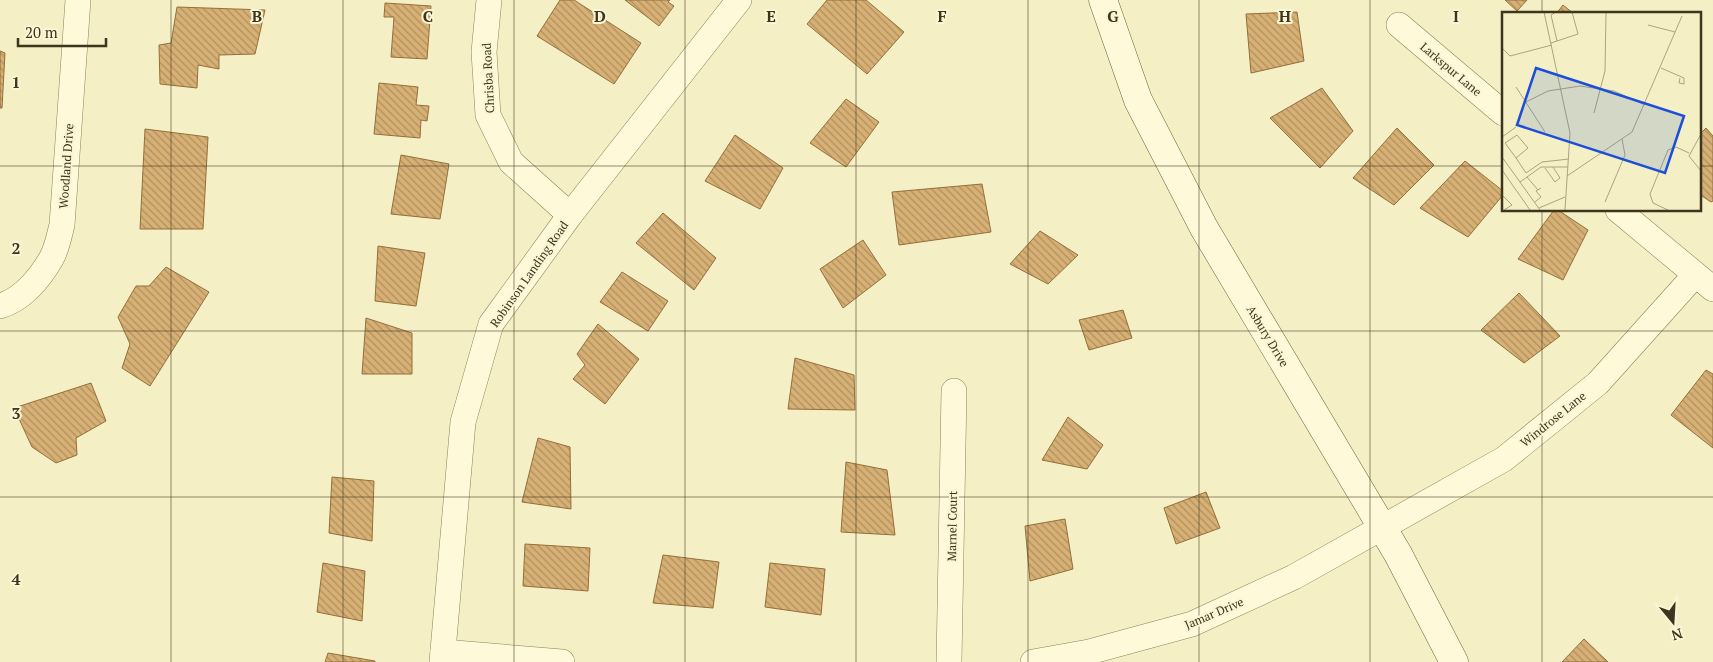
<svg xmlns="http://www.w3.org/2000/svg" width="1713" height="662" font-family="'PT Serif',serif">
<style>
.building{fill:url(#building-back-hatch);stroke:#946f3a}
.lines{fill:none;stroke-linecap:round;stroke-linejoin:round}
.street-casing{stroke:#918157;stroke-width:26}
.secondary-casing{stroke:#73623a;stroke-width:29}
.street{stroke:#fdf9d9;stroke-width:25}
.secondary{stroke:#fdf9d9;stroke-width:28}
.grid{fill:none;stroke:#3f341d;stroke-width:1;stroke-opacity:0.55}
.labels{text-anchor:middle;dominant-baseline:central;stroke-width:4;stroke-linejoin:round;paint-order:stroke}
.street-label{font-size:12px;fill:#3f341d;stroke:#faf6d4}
.inset-road{fill:none;stroke:#aca481;stroke-width:1}
.view{fill:#1d4ed8;fill-opacity:0.15;stroke:#1d4ed8;stroke-width:2.5}
.inset-edge{fill:none;stroke:#3f341d;stroke-width:2.5}
.grid-label{font-size:16px;text-anchor:middle;font-weight:bold;fill:#3f341d;stroke:#faf6d4;stroke-width:4;stroke-linejoin:round;paint-order:stroke}
</style>
<defs>
<pattern id="building-back-hatch" width="6" height="6" patternUnits="userSpaceOnUse" patternTransform="scale(1.25)"><rect width="6" height="6" fill="#d7b075"/><path d="M-1 5l2 2M0 0l6 6M5-1l2 2" fill="none" stroke="#b0905f"/></pattern>
</defs>
<rect width="100%" height="100%" fill="#f4efc4"/>
<!-- building -->
<g class="building">
<path d="M560,0H574L641,43L614,84L537,36Z"/>
<path d="M625,0H670L668,2L674,6L659,26Z"/>
<path d="M827,0H866L904,32L867,74L807,24Z"/>
<path d="M1505,0H1527L1517,11Z"/>
<path d="M385,3L431,6L427,59L391,57L394,17H384Z"/>
<path d="M1563,5L1574,14H1556Z"/>
<path d="M177,7L265,10L255,54L219,55V69L198,65L197,88L160,84L159,45L171,43Z"/>
<path d="M1297,12L1304,61L1251,73L1246,14Z"/>
<path d="M0,51L5,53L2,108H0Z"/>
<path d="M379,83L418,87L416,105L429,106L427,121L421,120L420,138L374,134Z"/>
<path d="M1322,88L1353,131L1320,168L1270,118Z"/>
<path d="M846,99L879,122L846,167L810,143Z"/>
<path d="M1397,128L1434,165L1394,205L1353,178Z"/>
<path d="M1706,128L1713,136V201L1711,202L1699,194V135Z"/>
<path d="M145,129L208,137L203,229H140Z"/>
<path d="M735,135L783,168L760,209L705,181Z"/>
<path d="M401,155L449,164L440,219L391,214Z"/>
<path d="M1465,161L1503,191V195L1468,237L1420,208Z"/>
<path d="M982,184L991,232L899,245L892,192Z"/>
<path d="M1554,210H1558L1588,230L1563,280L1518,259Z"/>
<path d="M663,213L716,258L694,290L636,243Z"/>
<path d="M1040,231L1078,255L1048,284L1010,264Z"/>
<path d="M863,240L886,275L843,308L820,269Z"/>
<path d="M378,246L425,253L416,306L375,301Z"/>
<path d="M166,267L209,292L150,386L122,368L130,344L118,317L136,286H149Z"/>
<path d="M622,272L668,301L648,331L600,302Z"/>
<path d="M1519,293L1560,336L1524,363L1481,330Z"/>
<path d="M1123,310L1132,338L1089,350L1079,320Z"/>
<path d="M366,318L412,333V374H362Z"/>
<path d="M598,324L639,359L605,404L573,379L585,365L577,354Z"/>
<path d="M795,358L854,375L855,410L788,409Z"/>
<path d="M1706,370L1713,374V448L1671,415Z"/>
<path d="M91,383L106,421L76,438L77,455L56,463L32,447L14,408Z"/>
<path d="M1068,417L1103,445L1087,469L1042,460Z"/>
<path d="M538,438L570,447L571,509L522,502Z"/>
<path d="M846,462L887,470L895,535L841,532Z"/>
<path d="M332,477L374,481L372,541L329,533Z"/>
<path d="M1206,492L1220,528L1176,544L1164,508Z"/>
<path d="M1065,519L1073,569L1030,581L1025,526Z"/>
<path d="M525,544L590,548L588,591L523,586Z"/>
<path d="M663,555L719,562L713,608L653,603Z"/>
<path d="M323,563L365,571L362,621L317,612Z"/>
<path d="M770,563L825,569L821,615L765,607Z"/>
<path d="M1584,639L1608,662H1562Z"/>
<path d="M328,653L375,661V662H325Z"/>
</g>
<g class="lines">
<!-- street casing -->
<g class="street-casing">
<g id="street">
<path d="M489,0L484,52L488,115L511,162L570,215"/>
<path d="M1399,25L1503,113"/>
<path d="M1618,210L1713,289"/>
<path d="M0,306C22,300 40,278 51,259C57,249 59,236 62,225L78,0"/>
<path d="M443,652L562,662"/>
<path d="M442,662L463,422L491,324L570,215L739,0"/>
<path d="M949,662L954,391"/>
<path d="M1033,662L1089,652L1192,624L1294,577L1504,459L1598,383L1695,275"/>
</g>
</g>
<!-- secondary casing -->
<g class="secondary-casing">
<path id="secondary" d="M1103,0L1138,100L1204,228L1398,554L1454,662"/>
</g>
<!-- street -->
<use href="#street" class="street"/>
<!-- secondary -->
<use href="#secondary" class="secondary"/>
</g>
<!-- grid -->
<path class="grid" d="M171,0V662M343,0V662M514,0V662M685,0V662M856,0V662M1028,0V662M1199,0V662M1370,0V662M1542,0V14M0,166H1503M1699,166H1713M1542,210V662M0,331H1713M0,497H1713"/>
<g class="labels">
<!-- street labels -->
<g class="street-label">
<text transform="translate(1451 69) rotate(40)">Larkspur Lane</text>
<text transform="translate(488 78) rotate(-93)">Chrisba Road</text>
<text transform="translate(66 166) rotate(-86)">Woodland Drive</text>
<text transform="translate(529 274) rotate(-55)">Robinson Landing Road</text>
<text transform="translate(1268 336) rotate(59)">Asbury Drive</text>
<text transform="translate(1553 419) rotate(-39)">Windrose Lane</text>
<text transform="translate(952 526) rotate(-89)">Marnel Court</text>
<text transform="translate(1214 613) rotate(-23)">Jamar Drive</text>
</g>
</g>
<!-- overview -->
<g transform="translate(1502 12)">
<rect width="199" height="199" fill="#f4efc4"/>
<path class="inset-road" d="M42,0L68,121L63,198M54,0L49,3L55,29M146,13L173,20M49,31L76,22L70,0M0,36L8,44L50,33M159,56L182,66V72L177,71L178,66M14,75L43,120M24,90L46,79L78,74L112,79L143,93M92,101L103,59L104,0M199,122L187,144L199,159M0,125L14,115M0,145L38,198M14,146L26,136L15,123L3,131L14,146L24,161L40,150L67,147M43,156L53,170L58,166L51,155M0,158L28,198M65,164L130,120L180,4M25,165L36,178M18,170L39,155H66M0,183L10,193L2,198M33,190L39,185L34,179L39,176M103,190L123,143L120,127M37,196L63,185M166,198L151,191L148,182L166,138L174,135L187,141"/>
<path class="view" d="M34,56L182,104L163,161L15,113Z"/>
<rect width="199" height="199" class="inset-edge"/>
</g>
<g class="grid-label">
<text x="257" y="22">B</text>
<text x="428" y="22">C</text>
<text x="600" y="22">D</text>
<text x="771" y="22">E</text>
<text x="942" y="22">F</text>
<text x="1113" y="22">G</text>
<text x="1285" y="22">H</text>
<text x="1456" y="22">I</text>
<text x="16" y="88">1</text>
<text x="16" y="254">2</text>
<text x="16" y="419">3</text>
<text x="16" y="585">4</text>
</g>
<!-- north arrow -->
<g transform="translate(1673 622) rotate(162)" stroke="#faf6d4" stroke-width="4" paint-order="stroke">
<path d="M0-4L9 19L0 12L-9 19Z" fill="#3f341d"/>
<text y="-8" font-size="14" font-weight="bold" text-anchor="middle" fill="#3f341d">N</text>
</g>
<!-- scale -->
<path d="M18 38v8h88v-8" fill="none" stroke="#3f341d" stroke-width="2.5"/>
<text x="25" y="38" font-size="15" fill="#3f341d" stroke="#faf6d4" stroke-width="4" paint-order="stroke">20 m</text>
</svg>
